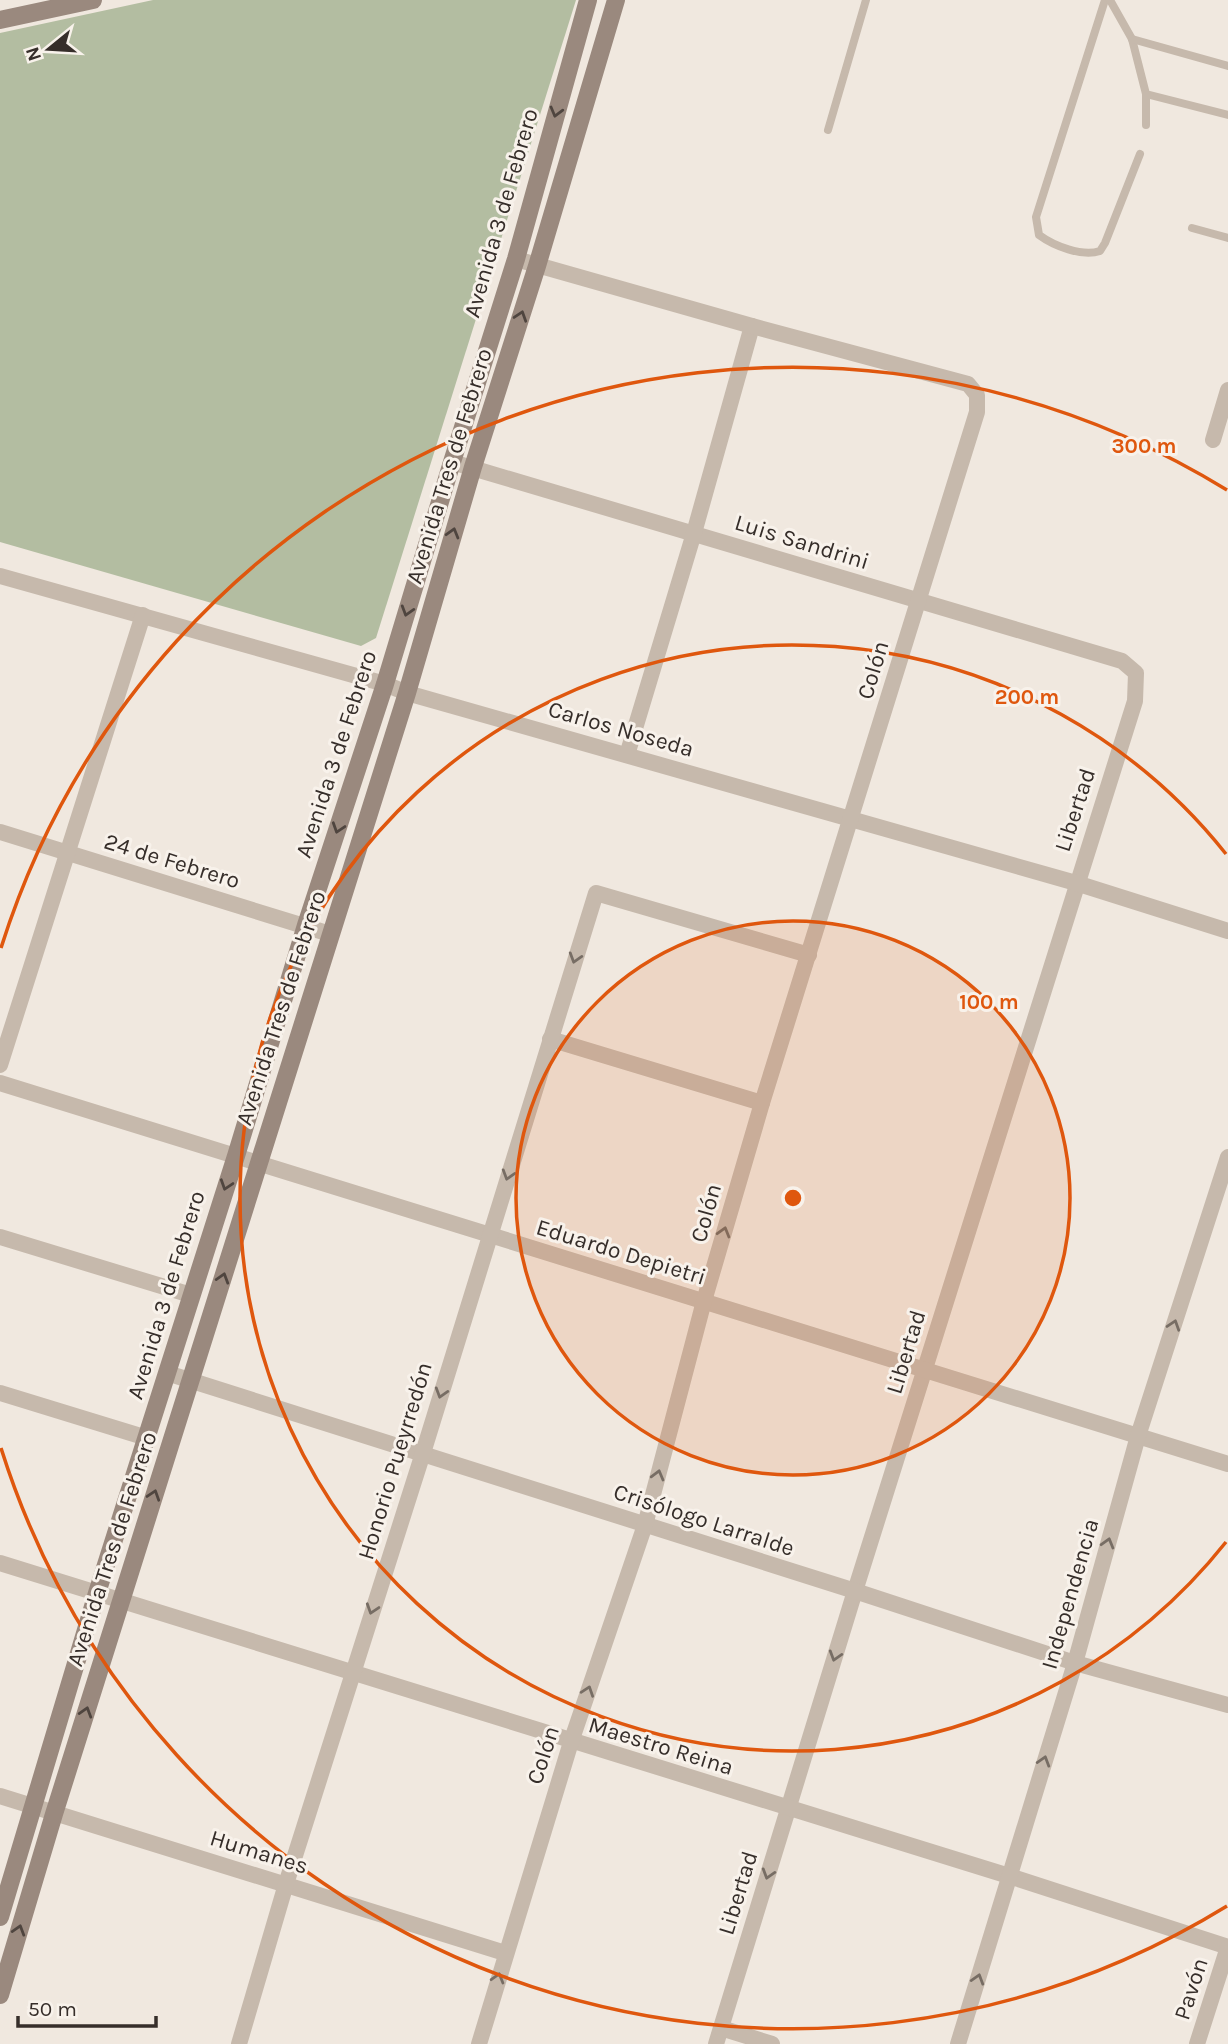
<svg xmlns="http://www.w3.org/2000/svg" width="1228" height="2044" font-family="Karla,sans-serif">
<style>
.green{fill:#b3bda1}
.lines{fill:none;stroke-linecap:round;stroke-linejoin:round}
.service{stroke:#c6b9ac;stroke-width:8}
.minor{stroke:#c6b9ac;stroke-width:16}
.secondary{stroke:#9a897e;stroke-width:18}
.oneway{stroke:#4f453f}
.oneway2{stroke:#776d64}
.ring{fill:none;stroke:#df570e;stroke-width:3.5}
.labels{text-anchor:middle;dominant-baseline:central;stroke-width:6;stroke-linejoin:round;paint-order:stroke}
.street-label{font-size:23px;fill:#362e2a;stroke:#f8f2eb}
.centre{fill:#df570e;stroke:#f8f2eb;stroke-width:3.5}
.ring-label{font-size:21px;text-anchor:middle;font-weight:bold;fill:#df570e;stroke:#f8f2eb;stroke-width:6;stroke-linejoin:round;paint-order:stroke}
</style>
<rect width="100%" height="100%" fill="#f0e8df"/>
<!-- green -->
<path class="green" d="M153,0H576L376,638L361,646L0,542V33Z"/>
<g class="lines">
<!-- service -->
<g class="service">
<path d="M1105,0L1036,217L1039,235C1054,246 1082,257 1100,251L1105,243L1140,154"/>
<path d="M1110,0L1132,39L1146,94L1228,115"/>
<path d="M1132,39L1228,66"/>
<path d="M1146,94V125"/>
<path d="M828,130L866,0"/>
<path d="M1192,228L1228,238"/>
</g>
<!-- minor -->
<g class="minor">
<path d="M1213,440L1228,390"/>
<path d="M452,462L1122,661L1136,673L1135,701L855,1591L716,2044"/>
<path d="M0,576L385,684L407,693L1076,883L1228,931"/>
<path d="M627,755L694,533L752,326"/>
<path d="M0,832L330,934"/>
<path d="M550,1039L762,1103"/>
<path d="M0,1065L143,615"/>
<path d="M0,1083L1228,1464"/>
<path d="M0,1237L191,1295"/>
<path d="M167,1373L855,1591L1075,1663L1228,1705"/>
<path d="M0,1393L147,1438"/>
<path d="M0,1563L1009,1876L1228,1947"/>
<path d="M0,1796L505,1953"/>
<path d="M721,2028L772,2044"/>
<path d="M239,2044L286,1884L423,1453L596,893L809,955"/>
<path d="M479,2044L571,1742L645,1525L704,1301L762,1103L977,412V395L968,384L752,326L516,259"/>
<path d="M958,2044L1075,1663L1138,1436L1228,1157"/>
<path d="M1197,2044L1228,1947"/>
</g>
<!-- secondary -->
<g class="secondary">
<path d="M0,20L93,0"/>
<path d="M0,1917L97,1593L236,1156L306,925L385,684L452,462L516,259L588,0"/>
<path d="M0,1995L54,1814L407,693L473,467L537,266L616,0"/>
</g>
</g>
<!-- one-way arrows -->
<defs><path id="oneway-chevron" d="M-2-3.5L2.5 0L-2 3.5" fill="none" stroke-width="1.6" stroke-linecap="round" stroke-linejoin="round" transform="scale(1.75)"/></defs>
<g class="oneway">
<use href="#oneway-chevron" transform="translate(556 112) rotate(105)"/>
<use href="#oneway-chevron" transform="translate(521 316) rotate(-72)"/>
<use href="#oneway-chevron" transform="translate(453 533) rotate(-74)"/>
<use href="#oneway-chevron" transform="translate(407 611) rotate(107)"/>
<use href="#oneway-chevron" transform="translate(338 828) rotate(108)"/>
<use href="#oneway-chevron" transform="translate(226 1185) rotate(108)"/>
<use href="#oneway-chevron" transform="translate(223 1278) rotate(-73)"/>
<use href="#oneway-chevron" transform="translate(154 1495) rotate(-72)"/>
<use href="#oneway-chevron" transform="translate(86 1712) rotate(-73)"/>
<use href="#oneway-chevron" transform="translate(19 1930) rotate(-73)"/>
</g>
<g class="oneway2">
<use href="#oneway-chevron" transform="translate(575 958) rotate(107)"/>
<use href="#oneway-chevron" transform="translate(508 1175) rotate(107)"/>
<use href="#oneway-chevron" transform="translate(724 1232) rotate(-74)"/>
<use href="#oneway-chevron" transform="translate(1174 1325) rotate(-72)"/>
<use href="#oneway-chevron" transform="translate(441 1393) rotate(107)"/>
<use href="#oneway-chevron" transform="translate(658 1475) rotate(-75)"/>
<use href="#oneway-chevron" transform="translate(1108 1543) rotate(-74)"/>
<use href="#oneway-chevron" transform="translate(372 1609) rotate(108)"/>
<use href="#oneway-chevron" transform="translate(835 1656) rotate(107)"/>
<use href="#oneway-chevron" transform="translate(588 1691) rotate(-71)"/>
<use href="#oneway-chevron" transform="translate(1044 1761) rotate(-73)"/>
<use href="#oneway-chevron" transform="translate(768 1874) rotate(107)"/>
<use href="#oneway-chevron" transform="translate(498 1978) rotate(-74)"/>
<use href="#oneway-chevron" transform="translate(978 1979) rotate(-73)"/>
</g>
<!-- distance rings -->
<circle cx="793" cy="1198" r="277" fill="#df570e" fill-opacity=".12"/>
<g class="ring">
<circle cx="793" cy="1198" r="277"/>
<path d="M1226 1542A553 553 0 1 1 1226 854"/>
<path d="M1227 1906A830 830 0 0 1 1 1448M1 948A830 830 0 0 1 1227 490"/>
</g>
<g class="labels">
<!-- street labels -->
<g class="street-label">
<text transform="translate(501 213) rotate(-74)">Avenida 3 de Febrero</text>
<text transform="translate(449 466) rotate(-73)">Avenida Tres de Febrero</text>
<text transform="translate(802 542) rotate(17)">Luis Sandrini</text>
<text transform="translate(873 670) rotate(-73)">Colón</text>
<text transform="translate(621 729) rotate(16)">Carlos Noseda</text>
<text transform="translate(336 754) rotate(-72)">Avenida 3 de Febrero</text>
<text transform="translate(1075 810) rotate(-72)">Libertad</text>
<text transform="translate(172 861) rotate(17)">24 de Febrero</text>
<text transform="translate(281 1008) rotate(-72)">Avenida Tres de Febrero</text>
<text transform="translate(706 1213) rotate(-74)">Colón</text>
<text transform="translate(621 1252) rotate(17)">Eduardo Depietri</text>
<text transform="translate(166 1295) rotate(-73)">Avenida 3 de Febrero</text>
<text transform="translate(906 1352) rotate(-73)">Libertad</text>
<text transform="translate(395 1461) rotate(-73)">Honorio Pueyrredón</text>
<text transform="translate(704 1520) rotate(18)">Crisólogo Larralde</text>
<text transform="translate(112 1549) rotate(-72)">Avenida Tres de Febrero</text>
<text transform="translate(1070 1594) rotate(-74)">Independencia</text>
<text transform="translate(661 1746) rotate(17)">Maestro Reina</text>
<text transform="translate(543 1755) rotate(-72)">Colón</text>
<text transform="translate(259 1852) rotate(17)">Humanes</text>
<text transform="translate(738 1893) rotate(-73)">Libertad</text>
<text transform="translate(1191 1989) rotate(-72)">Pavón</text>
</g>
</g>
<circle cx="793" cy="1198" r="10" class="centre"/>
<g class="ring-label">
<text x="1144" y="453">300 m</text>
<text x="1027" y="704">200 m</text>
<text x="989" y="1009">100 m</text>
</g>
<!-- north arrow -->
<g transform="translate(49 49) rotate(252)" stroke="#f8f2eb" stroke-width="5" paint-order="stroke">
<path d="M0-5L12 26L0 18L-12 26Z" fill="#362e2a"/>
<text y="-10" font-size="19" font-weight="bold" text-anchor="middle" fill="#362e2a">N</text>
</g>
<!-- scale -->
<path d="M18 2016v10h138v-10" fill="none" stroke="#362e2a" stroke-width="3.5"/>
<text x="28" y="2016" font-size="21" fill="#362e2a" stroke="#f8f2eb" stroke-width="5" paint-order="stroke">50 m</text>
</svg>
